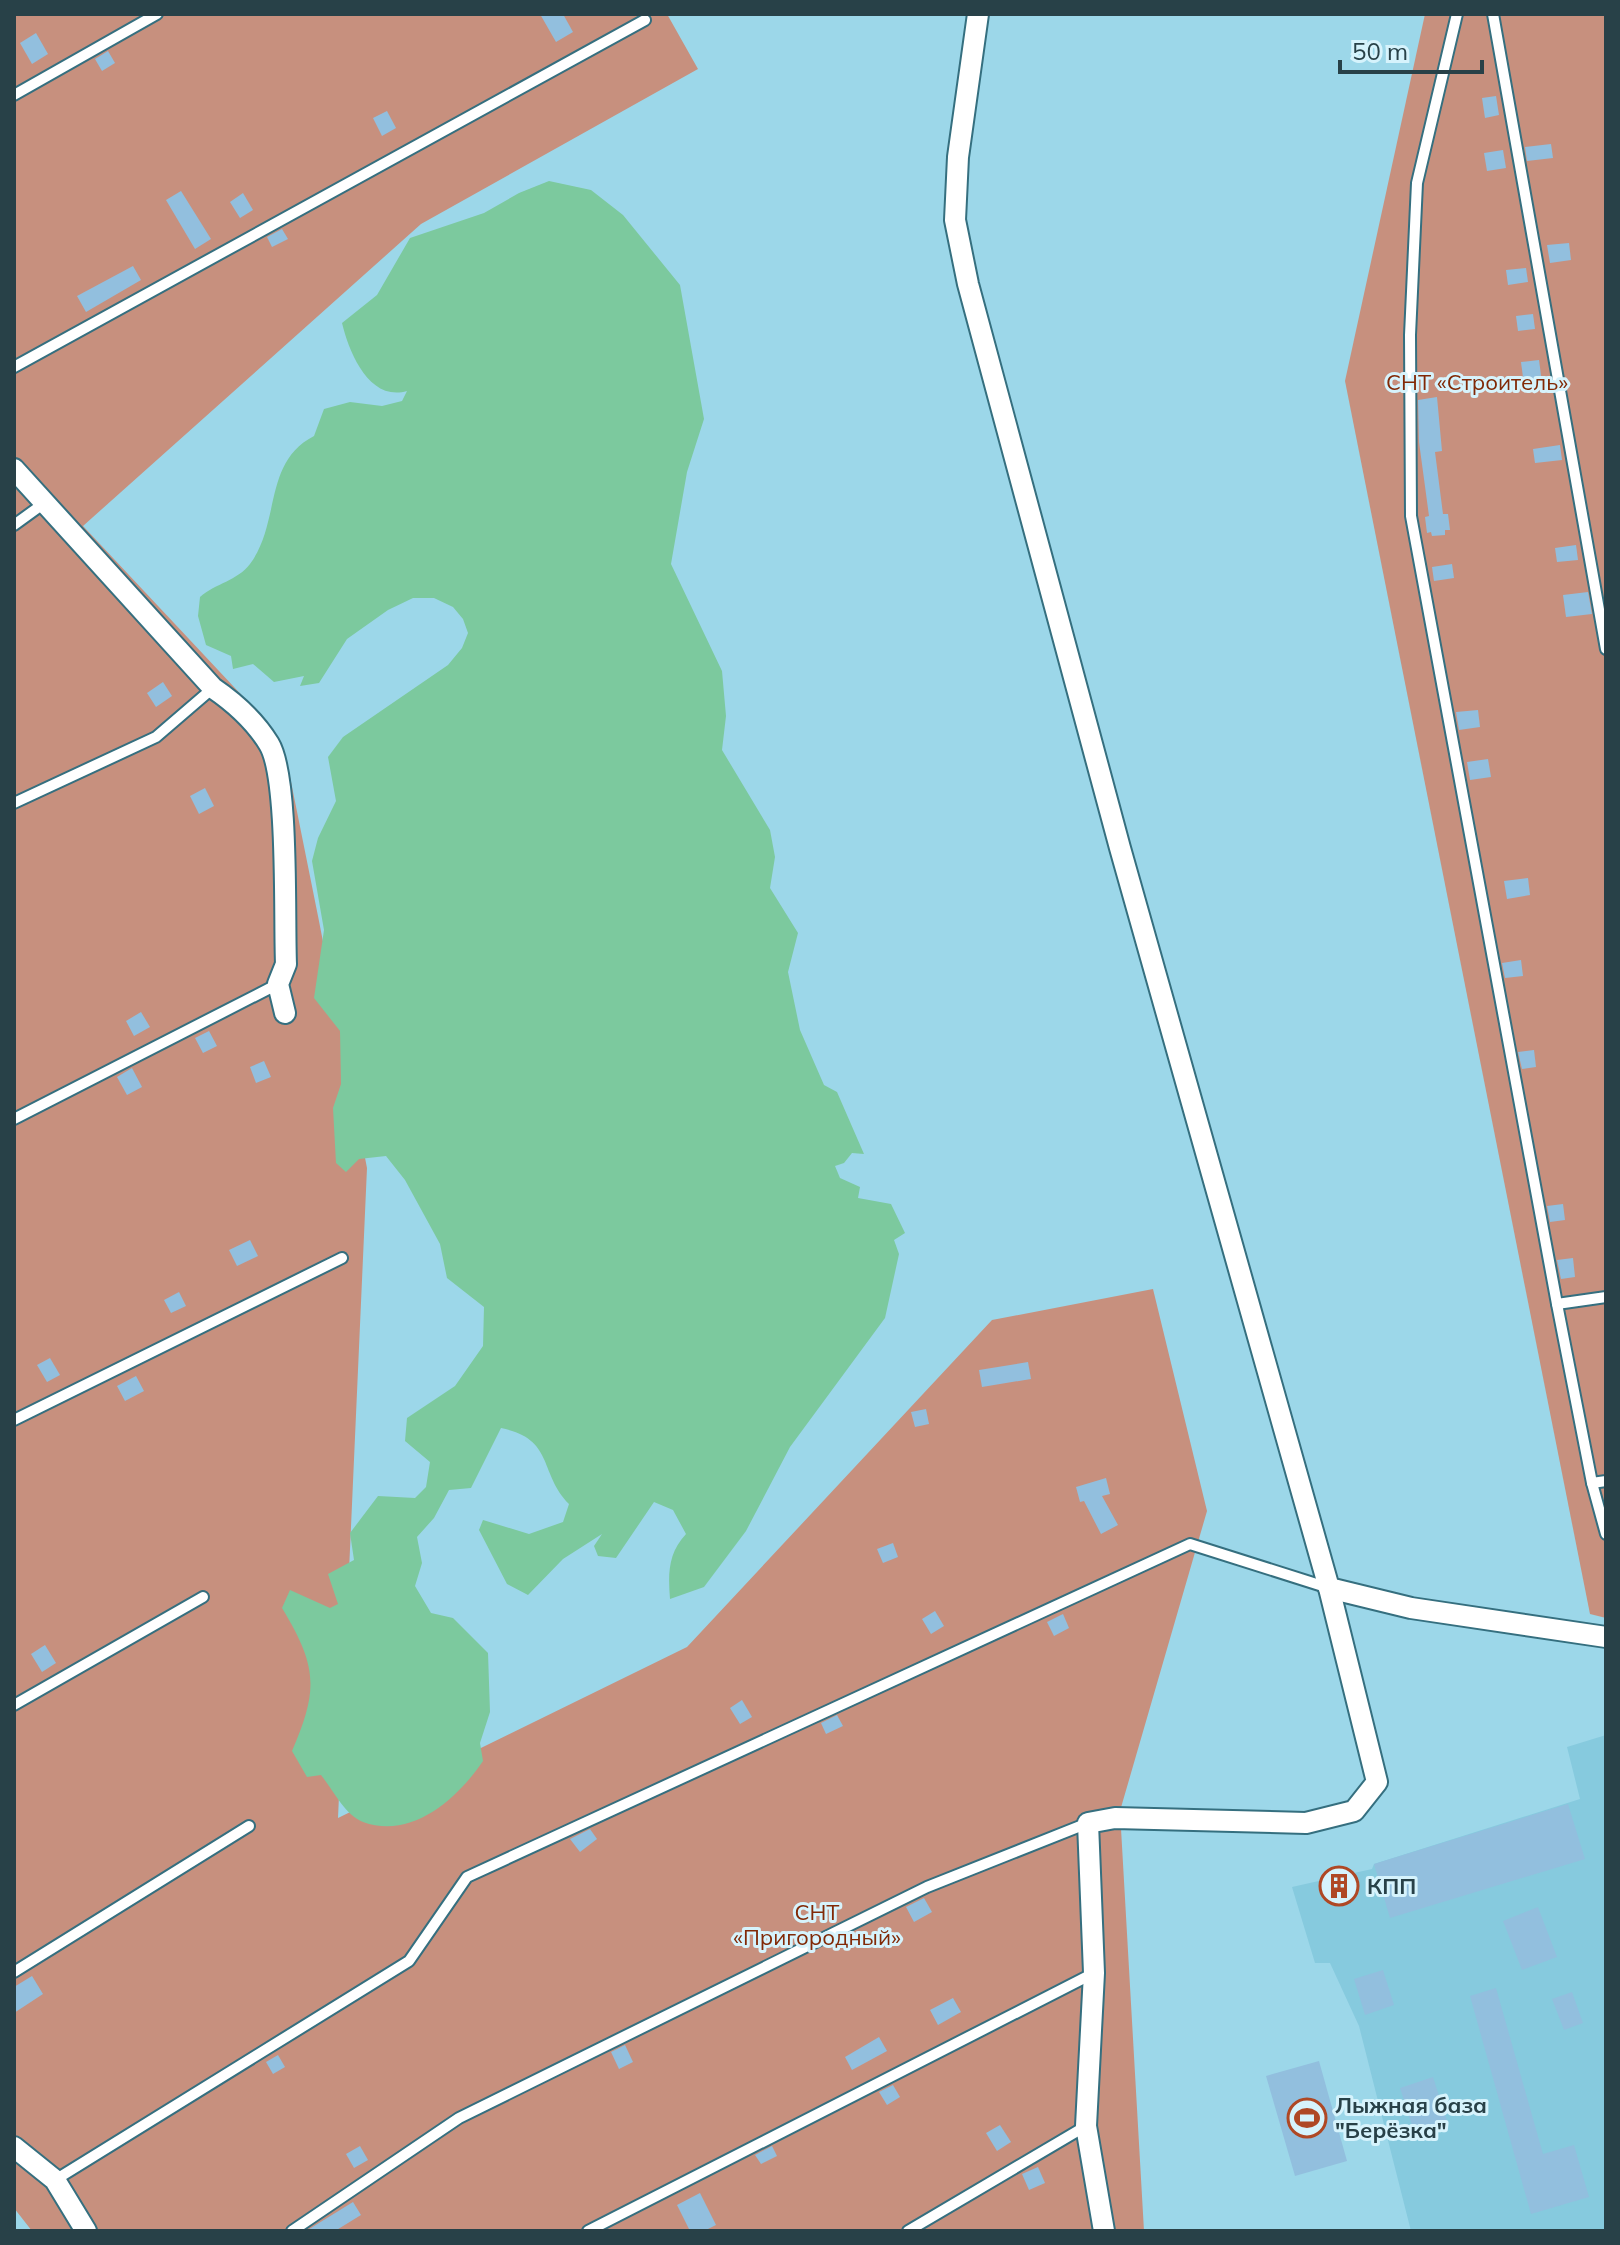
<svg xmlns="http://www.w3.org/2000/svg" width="1620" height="2245" font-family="Mulish,sans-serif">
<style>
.built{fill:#86cade}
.green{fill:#c7907e}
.water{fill:#7cc99e}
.building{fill:#92bfde}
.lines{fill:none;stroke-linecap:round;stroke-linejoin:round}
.service-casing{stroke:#356f7f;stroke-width:14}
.minor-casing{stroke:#356f7f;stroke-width:24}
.service{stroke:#fff;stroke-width:10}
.minor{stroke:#fff;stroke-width:20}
.labels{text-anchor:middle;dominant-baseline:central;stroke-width:6;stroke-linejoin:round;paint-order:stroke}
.park-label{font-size:22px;fill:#812906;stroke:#d6f3fc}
.poi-label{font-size:22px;font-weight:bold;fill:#284148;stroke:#d6f3fc;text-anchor:start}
</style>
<rect width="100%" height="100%" fill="#9cd7e9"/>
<!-- built -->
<path class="built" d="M1606,1735V2231H1411L1359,2026L1330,1963H1315L1292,1887L1372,1869L1374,1864L1580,1799L1567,1747Z"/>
<!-- green -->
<g class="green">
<path d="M14,14H667L698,69L421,224L83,526L249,703L286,757L318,916L367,1168L338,1818L687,1647L992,1320L1153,1289L1207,1511L1120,1811L1144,2231H32L14,2208Z"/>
<path d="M1425,14H1606V1618L1590,1614L1345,381Z"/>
</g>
<!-- water -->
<path class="water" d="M549,181L591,190L623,215L680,285L704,419L687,472L671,564L722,671L726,716L722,750L770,830L775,857L770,888L798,933L788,972L800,1030L824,1085L837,1092L864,1154L852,1153L844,1163L835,1166L840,1178L860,1187L858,1198L891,1204L905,1233L894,1240L899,1254L885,1318L790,1447L746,1531L704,1587L670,1599C668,1574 668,1553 686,1534L673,1510L654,1502L616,1558L598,1556L594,1546L602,1534L563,1559L528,1595L507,1584L479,1530L483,1520L529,1534L563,1522L569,1504C538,1472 555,1439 501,1428L471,1488L449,1490L434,1518L417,1537L422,1563L415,1586L431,1613L453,1618L488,1653L490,1712L480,1743L483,1761C458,1798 412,1840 363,1822C345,1815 333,1790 321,1775L307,1777L292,1751C319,1689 317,1666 282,1608L290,1590L330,1608L338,1604L328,1574L354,1560L350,1533L378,1496L415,1498L426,1487L430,1462L405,1441L407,1418L455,1386L483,1346L484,1307L447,1278L440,1244L405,1180L386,1156L359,1159L346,1172L336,1163L333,1108L341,1084L340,1031L314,998L324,930L312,861L318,838L336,801L328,757L343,737L448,665L462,648L468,633L463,619L453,607L434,598H413L388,610L347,639L319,683L300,686L304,676L274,682L253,664L233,669L231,656L206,645L198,616L200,597C216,583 237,581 250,564C281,522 263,462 314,436L324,409L350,402L382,406L402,401L407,391C369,402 349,352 342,323L377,295L410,238L484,213L519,193Z"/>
<!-- building -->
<g class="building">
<path d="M540,14H563L573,32L556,42Z"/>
<path d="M36,33L48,54L32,64L20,43Z"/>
<path d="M108,51L115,63L102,71L95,59Z"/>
<path d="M1496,96L1499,115L1485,118L1482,98Z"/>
<path d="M387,111L396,128L382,136L373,118Z"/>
<path d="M1551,144L1553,158L1527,161L1525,147Z"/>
<path d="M1503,150L1506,168L1487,171L1484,153Z"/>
<path d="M181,191L211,239L195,249L166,200Z"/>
<path d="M243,193L253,210L240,218L230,202Z"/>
<path d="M282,229L288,239L272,247L267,237Z"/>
<path d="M1569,243L1571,260L1550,263L1547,245Z"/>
<path d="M133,266L141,280L86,312L77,296Z"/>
<path d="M1526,268L1528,282L1508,285L1506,270Z"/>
<path d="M1533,314L1535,329L1518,331L1516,316Z"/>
<path d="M1539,360L1542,383L1524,385L1521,362Z"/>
<path d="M1437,397L1442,451L1435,452L1443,514H1448L1450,530H1445V535L1432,536L1431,532L1427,533L1425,517L1429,516L1419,442L1418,400Z"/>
<path d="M1560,445L1562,460L1535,463L1533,449Z"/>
<path d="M1576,545L1578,560L1557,562L1555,548Z"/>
<path d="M1452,564L1454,578L1434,581L1432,567Z"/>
<path d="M1588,592L1592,614L1566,617L1563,595Z"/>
<path d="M163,682L172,696L156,707L147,693Z"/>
<path d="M1478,710L1480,727L1459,730L1456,712Z"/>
<path d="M1488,759L1491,777L1470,780L1467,762Z"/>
<path d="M205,788L214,806L199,814L190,796Z"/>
<path d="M1528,878L1530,895L1507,899L1504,881Z"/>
<path d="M1521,960L1523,976L1505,978L1502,963Z"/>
<path d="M141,1012L150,1027L134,1036L126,1021Z"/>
<path d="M209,1031L217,1046L203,1053L195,1038Z"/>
<path d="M1534,1050L1536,1067L1522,1069L1518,1052Z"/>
<path d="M264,1061L271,1077L256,1083L250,1067Z"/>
<path d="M132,1068L142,1087L127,1095L117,1077Z"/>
<path d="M1563,1204L1565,1220L1550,1222L1547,1206Z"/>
<path d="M250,1240L258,1256L237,1266L229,1250Z"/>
<path d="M1573,1258L1575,1277L1561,1279L1557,1260Z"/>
<path d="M179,1292L186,1306L171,1313L164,1300Z"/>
<path d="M50,1358L60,1375L47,1382L37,1365Z"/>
<path d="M1028,1362L1031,1379L982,1387L979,1370Z"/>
<path d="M136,1376L144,1391L125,1401L117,1386Z"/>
<path d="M926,1409L929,1424L915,1427L911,1412Z"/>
<path d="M1106,1478L1110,1494L1102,1496L1118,1525L1101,1534L1084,1501L1080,1502L1076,1487Z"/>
<path d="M893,1543L898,1557L883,1563L877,1549Z"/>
<path d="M935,1611L944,1626L931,1634L922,1619Z"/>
<path d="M1063,1614L1069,1628L1054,1636L1047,1622Z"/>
<path d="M45,1645L56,1663L42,1672L31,1654Z"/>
<path d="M742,1700L752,1717L740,1724L730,1708Z"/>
<path d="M837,1715L843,1726L826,1734L821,1723Z"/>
<path d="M1568,1804L1585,1859L1390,1918L1374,1864Z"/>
<path d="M590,1829L597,1839L580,1852L570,1839Z"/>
<path d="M1348,1876L1352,1890L1329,1896L1325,1882Z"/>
<path d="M924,1898L932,1912L914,1922L906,1907Z"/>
<path d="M1538,1907L1557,1957L1522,1970L1503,1921Z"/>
<path d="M1383,1970L1394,2005L1365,2015L1354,1979Z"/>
<path d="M32,1976L43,1994L14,2013V1987Z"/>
<path d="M1496,1988L1543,2154L1574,2145L1589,2197L1531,2214L1470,1996Z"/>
<path d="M1572,1992L1583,2023L1564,2030L1552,1999Z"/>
<path d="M953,1998L961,2012L938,2025L930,2010Z"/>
<path d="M879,2037L887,2051L852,2070L845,2057Z"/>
<path d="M625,2045L633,2062L619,2069L611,2052Z"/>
<path d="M278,2055L285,2067L273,2074L266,2062Z"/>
<path d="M1319,2061L1347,2161L1295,2176L1266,2076Z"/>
<path d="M1433,2077L1448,2124L1415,2135L1400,2088Z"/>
<path d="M893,2085L900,2097L887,2105L879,2092Z"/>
<path d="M1000,2125L1011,2142L997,2151L986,2133Z"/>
<path d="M360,2146L368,2160L354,2168L346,2154Z"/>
<path d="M772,2146L777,2156L761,2164L755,2155Z"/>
<path d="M1038,2167L1045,2183L1029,2190L1022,2174Z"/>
<path d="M700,2193L716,2225L704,2231H690L677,2205Z"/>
<path d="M353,2202L361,2215L335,2231H306Z"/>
</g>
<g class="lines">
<!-- service casing -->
<g class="service-casing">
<g id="service">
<path d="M1457,14L1417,183L1410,335L1411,516L1557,1304L1592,1483L1606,1534"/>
<path d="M1493,14L1606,649"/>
<path d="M14,95L157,14"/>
<path d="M14,367L645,20"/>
<path d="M14,525L43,504"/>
<path d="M14,803L156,737L213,688"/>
<path d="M14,1119L278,984"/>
<path d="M1557,1304L1606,1297"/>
<path d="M14,1420L342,1258"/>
<path d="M1592,1483L1606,1481"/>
<path d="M14,1705L203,1597"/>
<path d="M14,1972L249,1826"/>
<path d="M55,2180L409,1961L467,1877L1190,1544L1329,1588"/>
<path d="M292,2231L459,2118L927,1887L1088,1823"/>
<path d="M588,2231L1094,1973"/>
<path d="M908,2231L1086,2126"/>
</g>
</g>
<!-- minor casing -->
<g class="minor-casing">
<g id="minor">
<path d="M978,14L958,157L955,220L968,284L1120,848L1329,1588L1411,1608L1606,1637"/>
<path d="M14,469L213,688C235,703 255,721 269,744C289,777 284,918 286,964L278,984L285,1013"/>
<path d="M14,2147L55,2180L86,2231"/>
<path d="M1104,2231L1086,2126L1094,1973L1088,1823L1115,1818L1306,1823L1354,1811L1377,1782L1329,1588"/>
</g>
</g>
<!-- service -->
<use href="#service" class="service"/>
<!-- minor -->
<use href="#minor" class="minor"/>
</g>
<!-- icons -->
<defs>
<g id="building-ring" transform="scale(2)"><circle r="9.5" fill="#d6f3fc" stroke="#af4825" stroke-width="1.5"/><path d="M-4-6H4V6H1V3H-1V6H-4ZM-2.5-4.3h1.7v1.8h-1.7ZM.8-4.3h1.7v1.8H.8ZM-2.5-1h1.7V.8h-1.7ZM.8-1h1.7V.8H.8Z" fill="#af4825"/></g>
<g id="stadium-ring" transform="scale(2)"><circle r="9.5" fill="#d6f3fc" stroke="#af4825" stroke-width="1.5"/><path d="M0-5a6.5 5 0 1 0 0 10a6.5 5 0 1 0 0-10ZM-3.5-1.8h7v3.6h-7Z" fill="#af4825"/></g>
</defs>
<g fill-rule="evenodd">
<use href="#building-ring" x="1339" y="1886"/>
<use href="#stadium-ring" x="1307" y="2118"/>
</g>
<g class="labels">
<!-- park labels -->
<g class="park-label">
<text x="1477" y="382">СНТ «Строитель»</text>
<text x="817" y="1912">СНТ<tspan x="817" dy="25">«Пригородный»</tspan></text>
</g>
<!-- poi labels -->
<g class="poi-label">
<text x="1367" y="1886">КПП</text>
<text x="1335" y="2105">Лыжная база<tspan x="1335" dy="25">"Берёзка"</tspan></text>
</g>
</g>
<!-- border -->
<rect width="1620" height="2245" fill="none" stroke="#284148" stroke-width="32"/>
<!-- scale -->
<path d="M1340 60v12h142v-12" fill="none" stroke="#284148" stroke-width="4"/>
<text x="1352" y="60" font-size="24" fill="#284148" stroke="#d6f3fc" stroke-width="6" paint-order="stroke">50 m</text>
</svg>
